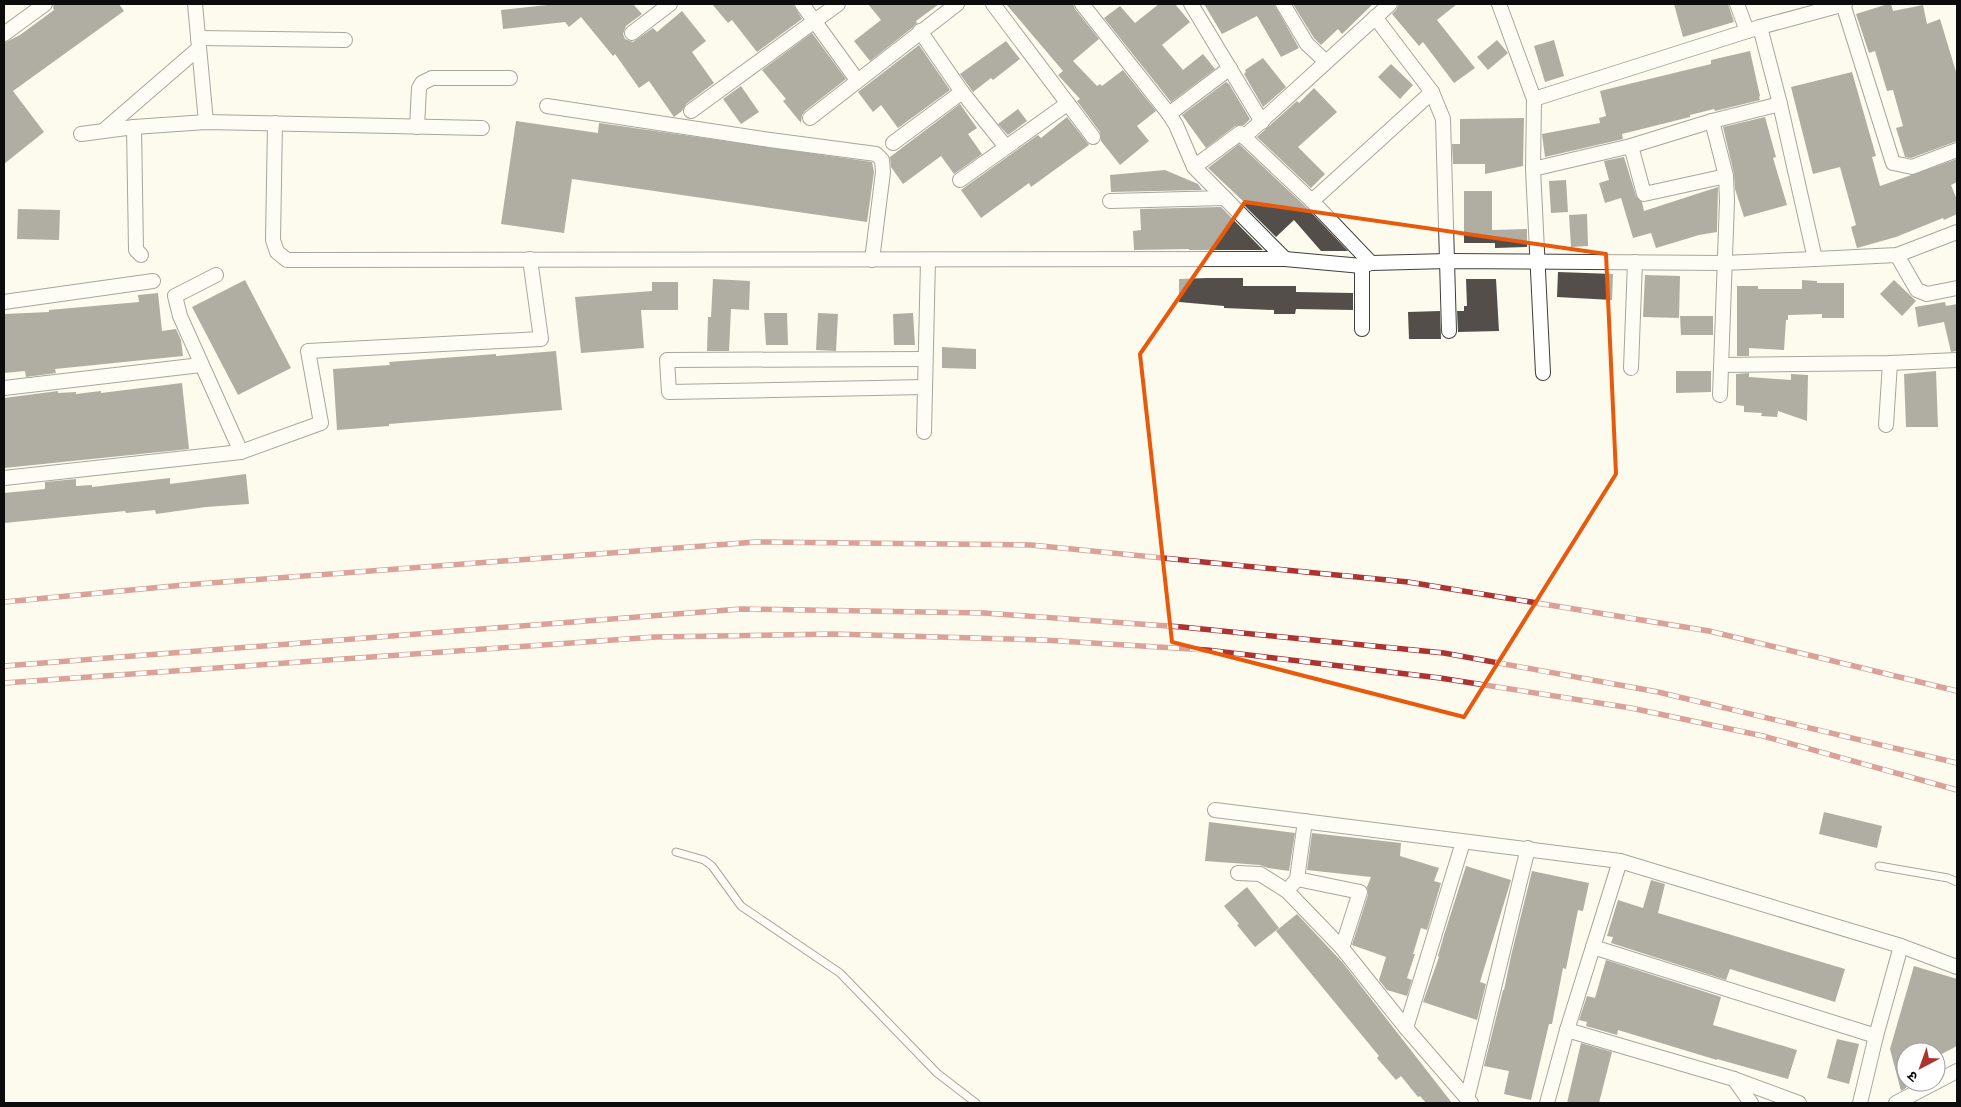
<svg xmlns="http://www.w3.org/2000/svg" width="1961" height="1107" font-family="'Roboto Serif','Noto Sans Devanagari',serif">
<style>
.building{fill:#534e4a}
.lines{fill:none;stroke-linecap:round;stroke-linejoin:round}
.lane-casing{stroke:#3f3f3f;stroke-width:9}
.street-casing{stroke:#3f3f3f;stroke-width:16}
.lane{stroke:#fff;stroke-width:7}
.street{stroke:#fff;stroke-width:14}
.rail-casing{stroke:#ad3333;stroke-width:5.5}
.rail{stroke:#fff;stroke-width:4;stroke-dasharray:11;stroke-linecap:butt}
.marked{fill:none;stroke:#e8590c;stroke-width:4;stroke-linejoin:round}
</style>
<rect width="100%" height="100%" fill="#fdfbed"/>
<!-- building -->
<g class="building">
<path d="M54,4H119L124,11L13,91L44,132L4,164V43L20,35L54,10L53,8Z"/>
<path d="M556,4H633L642,14L626,26L623,34L625,39L633,42L653,28L657,32L682,11L706,41L692,52L714,83L686,104L682,111L674,117L649,81L639,88L615,54L613,56L581,17L569,27L565,22L503,29L501,10Z"/>
<path d="M712,4H793L802,19L757,52L732,20L728,23Z"/>
<path d="M868,4H939L916,21L917,23L912,28L870,61L854,41L881,20Z"/>
<path d="M1006,4H1073L1075,9L1099,39L1073,61L1097,86L1100,84L1102,86L1123,70L1156,111L1137,126L1149,141L1120,165L1101,141L1100,132L1077,101L1080,99L1058,75L1063,71Z"/>
<path d="M1159,4H1175L1190,22L1162,45L1183,70L1203,54L1215,69L1171,102L1104,18L1120,6L1135,23Z"/>
<path d="M1204,4H1274L1299,48L1281,57L1257,16L1222,34Z"/>
<path d="M1293,4H1373L1342,34L1338,29L1321,45L1314,38Z"/>
<path d="M1399,4H1457L1437,20L1475,68L1454,83L1423,42L1419,46L1392,14L1396,10Z"/>
<path d="M1674,4H1728L1734,22L1683,37Z"/>
<path d="M1888,4H1891L1893,11L1923,5L1927,24L1940,19L1957,75V141L1911,158L1905,157L1896,128L1903,126L1893,90L1887,91L1875,51L1869,53L1856,14Z"/>
<path d="M812,33L846,79L805,111L802,115L801,123L783,101L786,99L762,70Z"/>
<path d="M1497,40L1508,53L1488,70L1477,57Z"/>
<path d="M1554,40L1564,76L1545,82L1534,46Z"/>
<path d="M1006,41L1020,59L993,80L991,78L973,92L960,74Z"/>
<path d="M919,45L950,90L898,128L881,105L873,112L858,92Z"/>
<path d="M1750,51L1760,96L1759,97L1760,100L1715,111L1714,109L1690,115V117L1622,134L1623,139L1545,157L1542,134L1600,123L1599,118L1606,116L1600,91L1711,64V60Z"/>
<path d="M1263,58L1286,87L1263,107L1244,74L1246,72L1245,70Z"/>
<path d="M1391,64L1413,85L1400,99L1378,77Z"/>
<path d="M1852,72L1876,156L1872,157L1880,186L1957,159V182L1951,185L1957,200V214L1944,220L1943,218L1896,237L1857,248L1851,227L1856,225L1840,167L1813,174L1791,87Z"/>
<path d="M1226,82L1229,84L1250,119L1244,125L1235,126L1206,148L1182,115Z"/>
<path d="M741,86L759,112L741,124L723,99Z"/>
<path d="M1314,88L1337,112L1298,147L1325,174L1311,188L1257,137L1297,101L1299,103Z"/>
<path d="M960,104L977,128L968,134L982,154L954,174L941,156L903,184L891,167L890,157Z"/>
<path d="M1018,109L1027,121L1008,135L998,124Z"/>
<path d="M1067,117L1089,145L1031,187L1029,183L981,218L961,190L1038,135L1041,138Z"/>
<path d="M1765,117L1776,157L1773,158L1787,205L1744,217L1735,189L1734,174L1723,127Z"/>
<path d="M1524,118L1523,166L1485,174V164H1453L1452,144H1460V119Z"/>
<path d="M516,121L598,133L599,123L872,162L874,172L867,222L572,179L564,233L501,224Z"/>
<path d="M1239,144L1306,207L1348,251H1321L1294,220L1276,237L1242,203H1245L1208,168Z"/>
<path d="M1624,157L1636,196L1642,202L1644,211L1718,187L1717,232L1699,235L1656,248L1651,233L1633,238L1621,198L1605,203L1599,183L1609,180L1604,161Z"/>
<path d="M1165,170L1198,184L1202,190L1111,192L1110,175Z"/>
<path d="M1566,180L1568,212L1551,213L1549,181Z"/>
<path d="M1464,191H1492V230L1527,229V247L1495,248V243H1464Z"/>
<path d="M1221,207L1263,250H1189V249L1134,250L1133,231L1141,230L1140,209Z"/>
<path d="M18,209L60,210L59,240L17,239Z"/>
<path d="M1587,214L1588,246L1571,247L1569,215Z"/>
<path d="M1558,272L1613,274L1612,300L1557,297Z"/>
<path d="M1645,275L1680,276L1679,318L1643,317Z"/>
<path d="M1207,278H1243V286H1296V292L1353,293V310L1296,309L1295,314H1274V310L1224,308V306L1179,302V279Z"/>
<path d="M713,279L750,281L749,310L731,309L729,351H707L708,317H711Z"/>
<path d="M1466,279H1496L1499,331L1458,332L1457,311H1464V306H1467Z"/>
<path d="M245,280L291,368L238,395L192,307Z"/>
<path d="M1802,280L1817,281V283H1844V318H1822V314L1788,315V320H1786L1784,350L1749,348V356H1737V286H1758V289H1802Z"/>
<path d="M1894,280L1916,301L1902,316L1880,294Z"/>
<path d="M652,282H678V310H641L644,348L581,353L575,297L652,291Z"/>
<path d="M158,293L162,331L176,329L181,340L183,356L55,369L56,373L26,377L25,371L4,373V314L49,312V310L139,302L138,295Z"/>
<path d="M1945,302L1946,306L1957,304V351L1951,352L1944,322L1918,327L1915,307Z"/>
<path d="M1440,311L1441,339H1409L1408,312Z"/>
<path d="M764,313H787L788,345H766Z"/>
<path d="M818,313L838,314L836,351L816,350Z"/>
<path d="M913,313L915,345H894L893,314Z"/>
<path d="M1680,316H1713V335H1681Z"/>
<path d="M942,347L976,349V369L942,368Z"/>
<path d="M556,351L562,410L389,424V426L337,430L333,369L390,365L389,362L496,354V356Z"/>
<path d="M1676,371H1711V392L1676,393Z"/>
<path d="M1936,371L1938,427H1906L1904,374Z"/>
<path d="M1749,373V377L1791,380V374L1808,375L1807,421L1778,411L1777,417L1761,416L1762,413L1744,412V406L1736,405V374Z"/>
<path d="M182,383L189,449L4,468V398L58,391V393L76,392V394L101,391V393Z"/>
<path d="M246,474L249,504L206,507L156,514L155,510L126,513L125,511L4,523V493L45,489V482L76,479V486L92,485V487L170,478V484Z"/>
<path d="M1824,812L1882,826L1877,848L1819,834Z"/>
<path d="M1209,822L1295,833L1289,871L1268,868L1260,865L1205,861Z"/>
<path d="M1312,833L1401,843L1400,856L1439,868L1434,881L1441,883L1427,930L1421,928L1413,954H1415L1407,978L1412,980L1407,996L1387,990L1379,980L1386,957L1352,945L1368,895L1367,887L1371,877L1307,870Z"/>
<path d="M1466,866L1511,880L1480,982L1486,984L1477,1020L1423,1002L1439,957L1438,956L1444,935Z"/>
<path d="M1532,871L1589,883L1583,911L1578,910L1566,969L1563,968L1552,1024H1549L1531,1100L1504,1094L1509,1071L1484,1066L1503,990H1504L1511,956Z"/>
<path d="M1651,880L1665,884L1658,913L1845,969L1835,1002L1730,969L1726,980L1611,943L1613,937L1607,936L1618,900L1643,908Z"/>
<path d="M1247,887L1279,928L1255,947L1237,925L1239,924L1224,906Z"/>
<path d="M1297,914L1343,963L1452,1103H1426L1420,1096L1418,1097L1401,1076L1396,1080L1377,1058L1379,1056L1276,931Z"/>
<path d="M1606,960L1721,997L1713,1025L1797,1050L1788,1079L1717,1059V1060L1618,1030L1617,1035L1586,1026L1587,1022L1579,1020L1587,996L1595,998Z"/>
<path d="M1914,966L1957,979V1046L1936,1057V1052H1906V1088L1901,1091L1890,1049Z"/>
<path d="M1837,1039L1859,1044L1849,1084L1827,1078Z"/>
<path d="M1581,1043L1612,1052L1599,1103H1567Z"/>
</g>
<g class="lines">
<!-- lane casing -->
<g class="lane-casing">
<g id="lane">
<path d="M676,852L704,860L712,866L741,906L840,973L937,1073L976,1103"/>
<path d="M1879,866L1948,878L1957,882"/>
</g>
</g>
<!-- street casing -->
<g class="street-casing">
<g id="street">
<path d="M195,4L206,122"/>
<path d="M802,4L857,80"/>
<path d="M993,4L1093,137"/>
<path d="M1082,4L1169,114L1176,125L1194,167L1285,259"/>
<path d="M1191,4L1262,122"/>
<path d="M1283,4L1307,44L1325,61"/>
<path d="M1499,4L1534,99L1533,169L1543,373"/>
<path d="M1737,4L1747,31"/>
<path d="M1843,4L1893,163L1912,167L1957,150"/>
<path d="M1375,17L1432,92L1443,119L1449,331"/>
<path d="M1760,27L1780,104L1815,259"/>
<path d="M632,33L670,4"/>
<path d="M4,34L45,4"/>
<path d="M198,38L345,40"/>
<path d="M962,92L1006,147"/>
<path d="M1534,99L1760,27L1845,4"/>
<path d="M547,106L770,140L876,154L882,160L883,172L872,260"/>
<path d="M691,111L838,4"/>
<path d="M1169,114L1230,68"/>
<path d="M810,118L957,4"/>
<path d="M1712,121L1726,176L1727,201L1720,395"/>
<path d="M275,123L273,240L277,252L287,260L1285,259L1362,266L1371,263L1448,261L1724,263L1815,259L1897,255L1957,232"/>
<path d="M134,127L136,250L141,255"/>
<path d="M417,127L419,88L422,83L432,78H510"/>
<path d="M103,131L199,48"/>
<path d="M81,134L134,127L206,122L482,128"/>
<path d="M1244,137L1390,4"/>
<path d="M893,143L962,92L920,31"/>
<path d="M1631,146L1644,194L1726,176"/>
<path d="M1194,167L1240,133L1312,201L1371,263"/>
<path d="M1533,169L1631,146L1712,121L1780,104"/>
<path d="M960,180L1067,104"/>
<path d="M1110,201L1225,198"/>
<path d="M1312,201L1432,92"/>
<path d="M1897,255L1917,290L1927,294L1957,288"/>
<path d="M216,275L175,296L180,316L241,452L321,423L308,351L541,339L530,259"/>
<path d="M4,302L153,281"/>
<path d="M1362,329V266"/>
<path d="M924,359L667,360L669,392L925,387"/>
<path d="M1722,365L1890,363L1957,360"/>
<path d="M1631,368L1635,262"/>
<path d="M4,388L201,365"/>
<path d="M1886,425L1890,363"/>
<path d="M924,432L928,260"/>
<path d="M4,478L241,452"/>
<path d="M1215,810L1620,861L1901,946L1957,967"/>
<path d="M1238,873L1260,874L1287,891L1342,948L1406,1028L1471,1103"/>
<path d="M1297,879L1360,892L1342,948"/>
<path d="M1292,885L1297,879L1305,821"/>
<path d="M1593,947L1876,1036"/>
<path d="M1406,1028L1463,842"/>
<path d="M1567,1030L1734,1079L1799,1103"/>
<path d="M1734,1079L1751,1103"/>
<path d="M1467,1099L1528,848"/>
<path d="M1547,1103L1567,1030L1620,861"/>
<path d="M1860,1103L1876,1036L1901,946"/>
<path d="M1896,1103L1957,1071"/>
</g>
</g>
<!-- lane -->
<use href="#lane" class="lane"/>
<!-- street -->
<use href="#street" class="street"/>
<!-- rail casing -->
<g class="rail-casing">
<g id="rail">
<path d="M4,602L184,585L756,542L1031,545L1408,582L1709,631L1957,691"/>
<path d="M4,666L741,609L984,613L1182,627L1444,653L1658,692L1957,763"/>
<path d="M4,683L655,637L834,634L1043,640L1207,650L1440,678L1631,708L1763,736L1957,790"/>
</g>
</g>
<!-- rail -->
<use href="#rail" class="rail"/>
</g>
<!-- marked area -->
<path d="M0 0H1961V1107H0ZM1245,202L1606,254L1616,474L1464,717L1172,642L1140,354Z" fill="#fdfbed" fill-opacity=".55" fill-rule="evenodd"/>
<path class="marked" d="M1245,202L1606,254L1616,474L1464,717L1172,642L1140,354Z"/>
<!-- border -->
<rect width="1961" height="1107" fill="none" stroke="#0c0c0c" stroke-width="10"/>
<!-- north arrow -->
<g transform="translate(1921 1067) rotate(221)"><circle r="24" fill="#ffffff" stroke="#9e9e9e"/>
<path d="M0-4L9 19L0 12L-9 19Z" fill="#ad3333"/>
<text y="-8" font-size="14" font-weight="bold" text-anchor="middle" fill="#0c0c0c">उ</text>
</g>
</svg>
